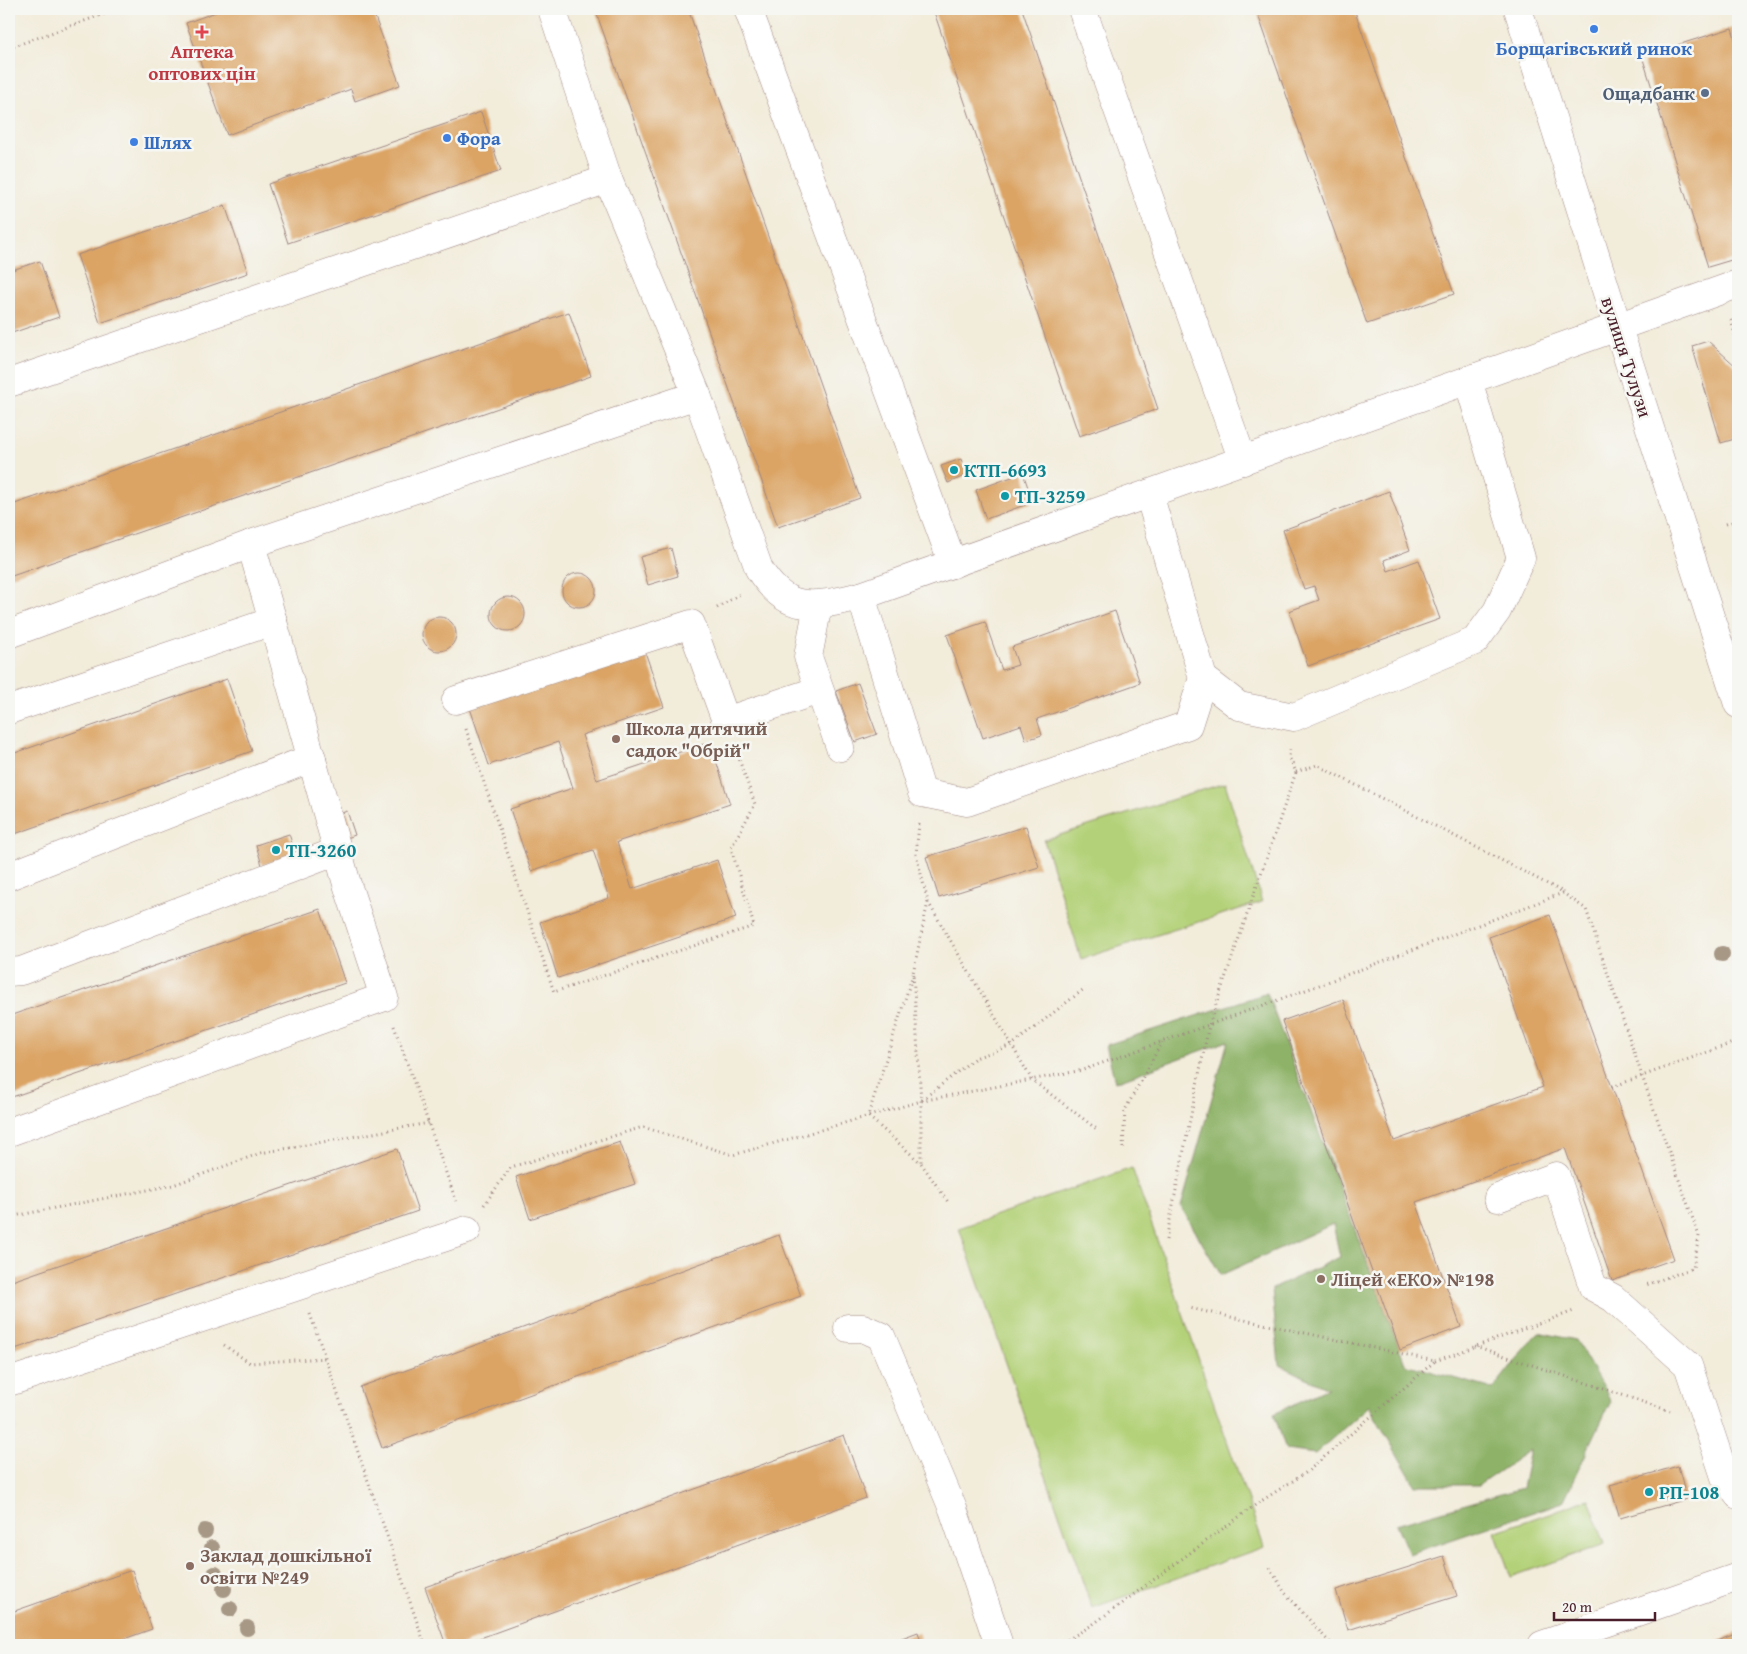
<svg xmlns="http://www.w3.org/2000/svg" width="1747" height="1654" font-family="'Gentium Book Plus',serif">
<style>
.green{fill:#b3d178;stroke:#7e7852}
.forest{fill:#8eb368;stroke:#6c694a}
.building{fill:#dba465}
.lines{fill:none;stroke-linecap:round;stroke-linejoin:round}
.minor-casing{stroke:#9e8682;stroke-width:29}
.path{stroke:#9e8682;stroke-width:3;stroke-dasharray:1 4;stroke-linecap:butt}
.minor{stroke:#fff;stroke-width:28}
.tree{fill:#a79886}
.shop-dot{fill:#3f7fe0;stroke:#f6f6f2;stroke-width:2}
.health-dot{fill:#e0444e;stroke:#f6f6f2;stroke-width:2}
.service-dot{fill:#5c6f8a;stroke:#f6f6f2;stroke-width:2}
.culture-dot{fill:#0f9aa8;stroke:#f6f6f2;stroke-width:2}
.education-dot{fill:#8d6e63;stroke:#f6f6f2;stroke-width:2}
.labels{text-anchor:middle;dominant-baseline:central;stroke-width:5;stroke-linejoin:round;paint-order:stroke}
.shop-label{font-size:19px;font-weight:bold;fill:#366cbe;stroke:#f6f6f2;text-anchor:start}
.health-label{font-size:19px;font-weight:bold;fill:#be3a42;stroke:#f6f6f2}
.service-label{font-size:19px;font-weight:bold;fill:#4e5e75;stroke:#f6f6f2;text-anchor:end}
.street-label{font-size:19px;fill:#4a1f2b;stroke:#f6f6f2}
.culture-label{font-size:19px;font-weight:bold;fill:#0d838f;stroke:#f6f6f2;text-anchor:start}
.education-label{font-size:19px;font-weight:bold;fill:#785e54;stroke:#f6f6f2;text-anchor:start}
</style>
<rect width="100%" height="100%" fill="#f6f6f2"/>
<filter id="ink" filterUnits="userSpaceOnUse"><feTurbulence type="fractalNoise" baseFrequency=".02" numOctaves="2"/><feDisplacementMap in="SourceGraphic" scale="10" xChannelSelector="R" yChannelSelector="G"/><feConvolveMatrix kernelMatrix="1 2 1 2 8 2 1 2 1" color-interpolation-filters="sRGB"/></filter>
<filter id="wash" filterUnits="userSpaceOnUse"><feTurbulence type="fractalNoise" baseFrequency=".0096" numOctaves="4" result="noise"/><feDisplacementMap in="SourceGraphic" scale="20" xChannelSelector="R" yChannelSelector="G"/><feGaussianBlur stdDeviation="1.12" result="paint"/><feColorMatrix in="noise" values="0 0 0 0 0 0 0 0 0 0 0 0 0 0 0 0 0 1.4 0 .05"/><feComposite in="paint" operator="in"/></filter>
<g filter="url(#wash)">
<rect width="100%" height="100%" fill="#f2ecda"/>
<!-- green -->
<g class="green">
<path d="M1225,783L1262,902L1081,959L1044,840Z"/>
<path d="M1132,1168L1264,1547L1092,1608L959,1228Z"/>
<path d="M1589,1499L1605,1544L1511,1577L1495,1532Z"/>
</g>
<!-- forest -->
<path class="forest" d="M1267,993L1405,1364L1493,1389L1538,1332L1576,1340L1611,1401L1563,1502L1409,1554L1396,1524L1522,1488L1530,1450L1479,1485H1415L1369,1406L1315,1454L1286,1450L1274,1414L1328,1388L1279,1365L1272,1289L1340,1257L1333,1224L1221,1275L1181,1207L1228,1041L1115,1082L1106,1045Z"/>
<g id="blocks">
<!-- building -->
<g class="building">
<path d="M224,9H372L400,85L355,101L351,89L227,135L186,23Z"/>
<path d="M595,9H688L860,498L778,527Z"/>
<path d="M933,9H1022L1158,409L1079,436Z"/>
<path d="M1256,9H1354L1454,294L1367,324Z"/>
<path d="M1732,28L1738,49V258L1708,267L1642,56Z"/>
<path d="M481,112L501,171L288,243L268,184Z"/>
<path d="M225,205L248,273L100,323L77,255Z"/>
<path d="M40,261L59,317L9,334V271Z"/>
<path d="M569,312L591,376L9,577V506Z"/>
<path d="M1708,341L1738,368V438L1721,443L1692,346Z"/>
<path d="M961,459L967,475L948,483L941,466Z"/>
<path d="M1023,473L1033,502L986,519L976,490Z"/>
<path d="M1389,491L1410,550L1384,560L1388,571L1419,560L1440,619L1308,666L1289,611L1319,600L1314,586L1304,589L1283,530Z"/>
<path d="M671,548L678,576L648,585L640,557Z"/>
<circle cx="579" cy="590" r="17"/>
<circle cx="508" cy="614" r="17"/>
<path d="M1115,611L1140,683L1037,719L1042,735L1026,740L1021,725L983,738L947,635L985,622L1002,670L1018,665L1012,647Z"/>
<circle cx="439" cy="634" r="17"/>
<path d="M643,646L664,707L582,735L597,780L710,742L730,804L617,842L632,889L717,860L736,918L558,978L540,922L609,898L593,850L531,871L510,809L573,788L558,742L489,765L469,705Z"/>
<path d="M227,679L252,751L9,836V755Z"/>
<path d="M858,683L877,734L855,742L836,691Z"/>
<path d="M347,811L355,835L339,841L331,817Z"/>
<path d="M1026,826L1039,867L939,898L926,857Z"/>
<path d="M289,834L296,855L262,865L256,845Z"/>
<path d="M320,909L345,983L9,1098V1016Z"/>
<path d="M1550,915L1674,1259L1612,1281L1565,1148L1416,1202L1461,1327L1400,1350L1282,1021L1343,999L1394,1141L1543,1087L1489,937Z"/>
<path d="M620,1142L635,1184L530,1219L516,1177Z"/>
<path d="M397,1149L418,1211L9,1351V1282Z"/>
<path d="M779,1235L801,1296L382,1448L360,1387Z"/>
<path d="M844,1435L866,1498L461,1645H446L425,1587Z"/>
<path d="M1678,1466L1687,1499L1620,1518L1610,1485Z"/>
<path d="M1444,1556L1457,1596L1348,1630L1336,1590Z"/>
<path d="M132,1570L152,1629L107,1645H13L9,1633V1613Z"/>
<path d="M918,1632L922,1645H883Z"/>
<path d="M1738,1633V1645H1706Z"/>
</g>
</g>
</g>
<g filter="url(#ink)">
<use href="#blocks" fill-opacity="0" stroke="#9e8682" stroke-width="1"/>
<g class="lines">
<!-- minor casing -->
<g class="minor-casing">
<g id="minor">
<path d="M552,9L608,179L697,395L759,569C788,616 815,606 861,596L1738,284"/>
<path d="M748,9L953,564"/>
<path d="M1082,9L1243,461"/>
<path d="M1518,9L1618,328L1738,704"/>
<path d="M9,383L608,179"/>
<path d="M1149,494L1203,678L1239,706L1294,717L1475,641L1497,611L1521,558L1468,380"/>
<path d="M861,596L922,793L967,802L1188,725L1203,678"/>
<path d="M818,605L808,657L840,747"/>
<path d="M9,634L251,544L697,395"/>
<path d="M456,700L691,624L726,721L819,690"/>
<path d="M9,710L273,621"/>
<path d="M9,876L312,758"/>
<path d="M9,972L21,971L338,851"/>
<path d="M9,1132L384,997L347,884L251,544"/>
<path d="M1498,1198L1556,1176L1593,1287L1613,1298L1688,1365L1725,1477L1738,1495"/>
<path d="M848,1328H863L881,1336L953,1509L999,1645"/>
<path d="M9,1382L467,1230"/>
<path d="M1542,1645L1738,1577"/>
</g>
</g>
<!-- path -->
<g class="path">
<path d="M9,48L118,9"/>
<path d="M1731,320L1738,345"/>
<path d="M1726,524L1738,520"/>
<path d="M717,608L740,594"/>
<path d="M466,729L554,992L754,926L731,848L755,804L736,751"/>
<path d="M1296,772L1317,765L1563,892"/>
<path d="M919,824L916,854L928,902L913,973L921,1101V1163"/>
<path d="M928,902L1032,1080L1098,1130"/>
<path d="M913,974L868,1116L921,1163L948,1202"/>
<path d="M394,1026L456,1201"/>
<path d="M1612,1087L1738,1041"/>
<path d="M922,1100L975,1058L1012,1045L1084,989"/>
<path d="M1123,1148L1125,1110L1162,1042"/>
<path d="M9,1188L11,1216"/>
<path d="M484,1205L511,1167L643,1127L733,1155L921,1101L1083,1070L1314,987L1563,893L1586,909L1642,1076L1699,1236L1693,1268L1646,1285"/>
<path d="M9,1217L173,1185L261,1153L429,1123"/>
<path d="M1166,1240L1209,1025L1296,772L1289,757L1290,747"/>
<path d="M310,1314L425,1645"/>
<path d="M224,1345L250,1363L325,1358"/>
<path d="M1475,1346L1670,1411"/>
<path d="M1435,1361L1574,1311"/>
<path d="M1270,1568L1285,1593L1332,1645"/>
<path d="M1059,1645L1092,1625L1258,1503L1307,1472L1435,1361L1189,1308"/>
</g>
<!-- minor -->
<use href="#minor" class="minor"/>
</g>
<!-- trees -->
<g class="tree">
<circle cx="1722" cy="954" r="8"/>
<circle cx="205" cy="1531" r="8"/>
<circle cx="212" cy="1548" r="8"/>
<circle cx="215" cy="1574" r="8"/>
<circle cx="224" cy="1589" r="8"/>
<circle cx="230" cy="1609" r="8"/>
<circle cx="247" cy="1628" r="8"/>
</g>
</g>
<!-- markers -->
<g class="shop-dot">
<circle cx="1594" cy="29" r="5"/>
<circle cx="447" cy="138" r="5"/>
<circle cx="134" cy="142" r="5"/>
</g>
<path class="health-dot" d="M199.5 24.5h5v5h5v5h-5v5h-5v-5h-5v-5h5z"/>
<circle class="service-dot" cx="1705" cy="93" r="5"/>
<g class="culture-dot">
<circle cx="954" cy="470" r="5"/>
<circle cx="1005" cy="496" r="5"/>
<circle cx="276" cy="850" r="5"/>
<circle cx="1649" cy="1492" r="5"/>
</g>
<g class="education-dot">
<circle cx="616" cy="739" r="5"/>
<circle cx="1321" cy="1279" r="5"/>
<circle cx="190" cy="1566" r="5"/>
</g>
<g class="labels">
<!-- shop labels -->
<g class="shop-label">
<text x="1594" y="48" text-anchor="middle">Борщагівський ринок</text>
<text x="457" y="138">Фора</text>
<text x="144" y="142">Шлях</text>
</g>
<!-- health labels -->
<g class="health-label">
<text x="202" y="51">Аптека<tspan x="202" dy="22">оптових цін</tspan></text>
</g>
<!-- service labels -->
<g class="service-label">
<text x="1695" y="93">Ощадбанк</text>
</g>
<!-- street labels -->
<g class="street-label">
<text transform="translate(1627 357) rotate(72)">вулиця Тулузи</text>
</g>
<!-- culture labels -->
<g class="culture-label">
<text x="964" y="470">КТП-6693</text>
<text x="1015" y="496">ТП-3259</text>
<text x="286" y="850">ТП-3260</text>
<text x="1659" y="1492">РП-108</text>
</g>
<!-- education labels -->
<g class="education-label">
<text x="626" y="728">Школа дитячий<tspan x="626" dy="22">садок "Обрій"</tspan></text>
<text x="1331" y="1279">Ліцей «ЕКО» №198</text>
<text x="200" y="1555">Заклад дошкільної<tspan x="200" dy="22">освіти №249</tspan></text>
</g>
</g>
<!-- margin -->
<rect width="1747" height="1654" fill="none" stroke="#f6f6f2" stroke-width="30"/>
<!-- scale -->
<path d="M1554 1612v8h101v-8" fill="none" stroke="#4a1f2b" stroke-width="2.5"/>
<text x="1562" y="1612" font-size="15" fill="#4a1f2b" stroke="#f6f6f2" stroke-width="4" paint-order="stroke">20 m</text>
</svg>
